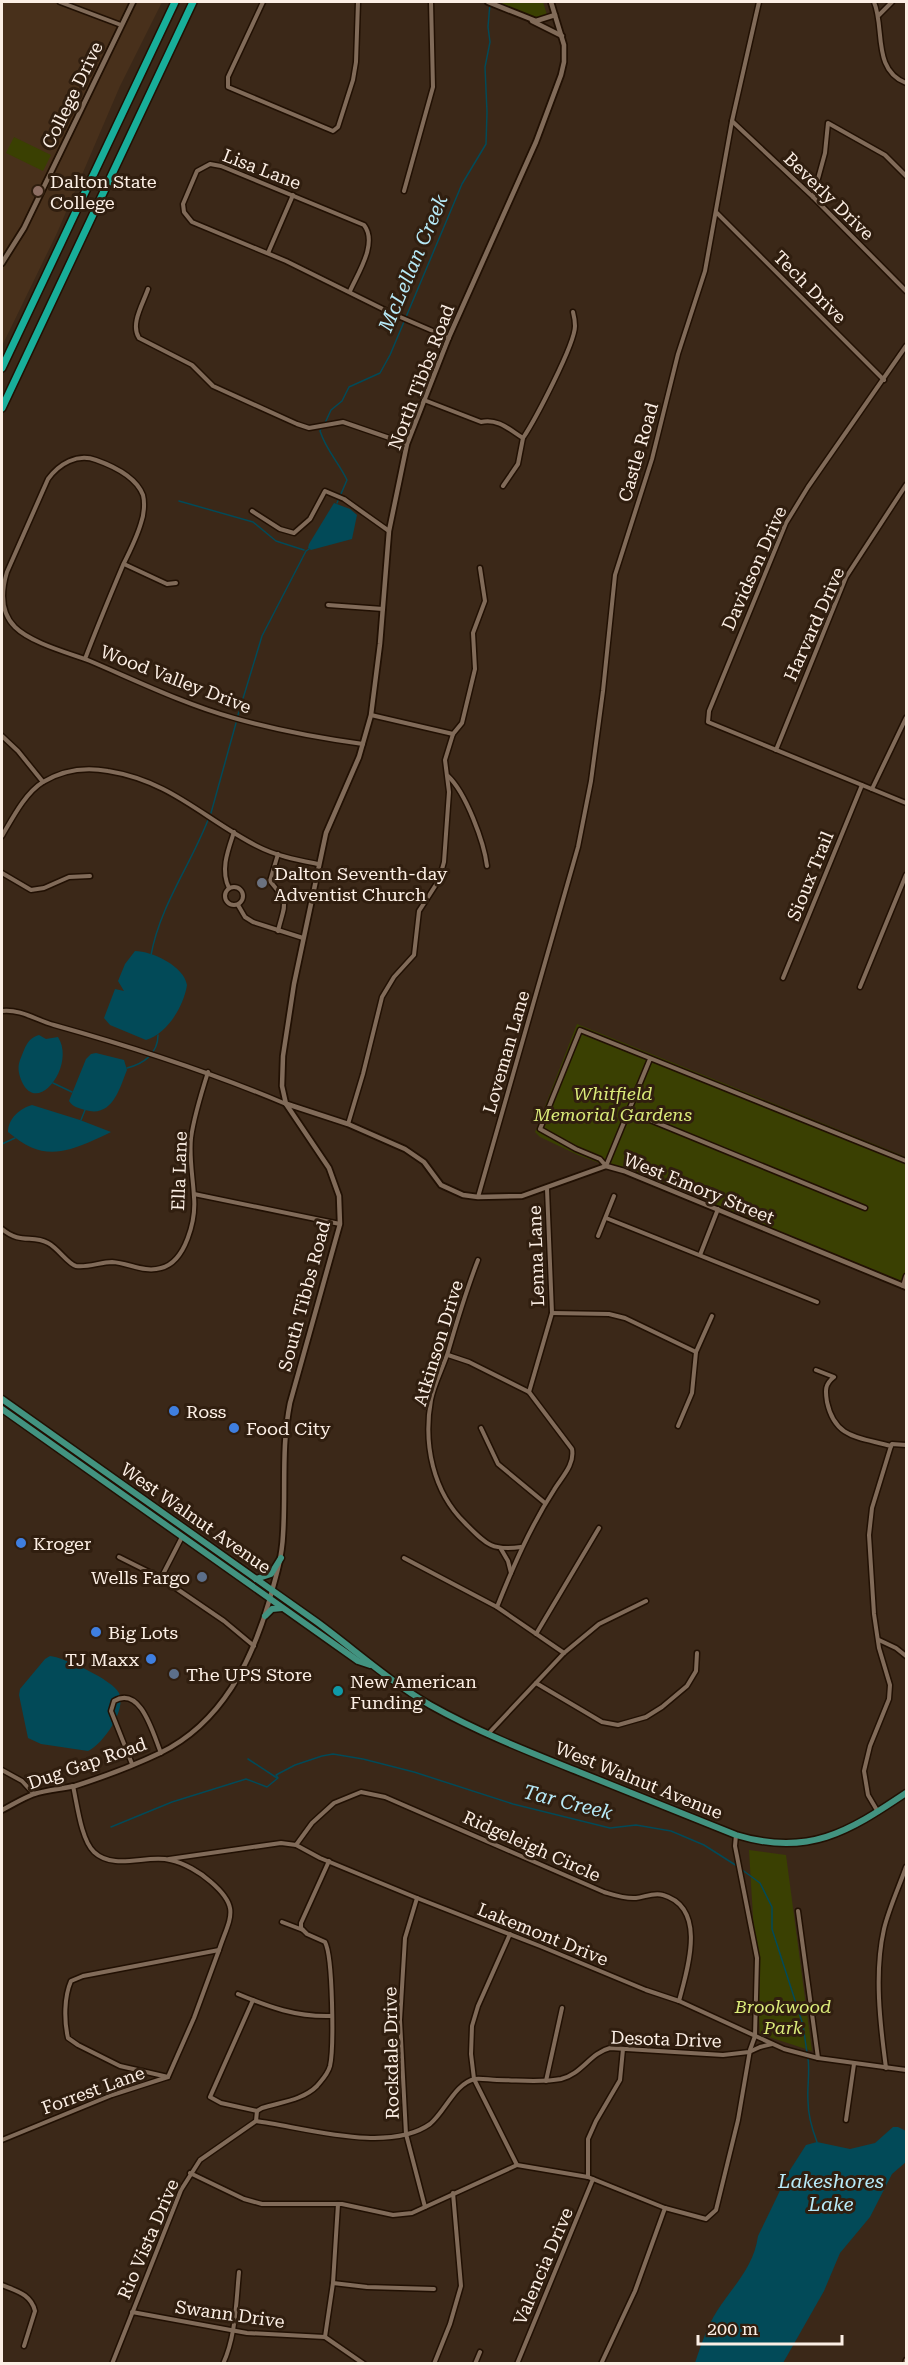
<svg xmlns="http://www.w3.org/2000/svg" width="908" height="2365" font-family="'Roboto Serif',serif">
<style>
.built{fill:#48301b}
.green{fill:#3a4002}
.water{fill:#024a58}
.lines{fill:none;stroke-linecap:round;stroke-linejoin:round}
.stream{stroke:#024a58;stroke-width:1.5}
.minor-casing{stroke:#211003;stroke-width:7}
.tertiary-casing{stroke:#211003;stroke-width:8}
.primary-casing{stroke:#211003;stroke-width:9}
.motorway-casing{stroke:#211003;stroke-width:10}
.minor{stroke:#816b59;stroke-width:4}
.tertiary{stroke:#816b59;stroke-width:4.5}
.primary{stroke:#429380;stroke-width:6}
.motorway{stroke:#18ae9a;stroke-width:7}
.education-dot{fill:#8d6e63;stroke:#301e0f;stroke-width:2}
.worship-dot{fill:#6b7280;stroke:#301e0f;stroke-width:2}
.shop-dot{fill:#3f7fe0;stroke:#301e0f;stroke-width:2}
.service-dot{fill:#5c6f8a;stroke:#301e0f;stroke-width:2}
.culture-dot{fill:#0f9aa8;stroke:#301e0f;stroke-width:2}
.labels{text-anchor:middle;dominant-baseline:central;stroke-width:6;stroke-linejoin:round;paint-order:stroke}
.street-label{font-size:18px;fill:#fcefe5;stroke:#301e0f}
.poi-label{font-size:18px;fill:#fcefe5;stroke:#301e0f;text-anchor:start}
.park-label{font-size:18px;font-style:italic;fill:#dbec7a;stroke:#301e0f}
.water-label{font-size:20px;font-style:italic;fill:#b7eaf8;stroke:#301e0f}
</style>
<rect width="100%" height="100%" fill="#3b2818"/>
<!-- built -->
<path class="built" d="M2,2H162L120,86L57,233L2,346Z"/>
<!-- green -->
<g class="green">
<path d="M497,2H543L548,18L545,22Z"/>
<path d="M14,137L51,155L43,171L6,153Z"/>
<path d="M577,1024L906,1157V1283L787,1234L578,1155L540,1137L535,1132Z"/>
<path d="M749,1850L786,1855L812,2051L760,2034Z"/>
</g>
<!-- water -->
<g class="water">
<path d="M334,503L350,509L357,515L352,539L311,550L308,548L309,544Z"/>
<path d="M135,951C152,951 184,966 187,985C184,1006 167,1034 146,1040L110,1025L104,1018L115,989L124,991L118,981L125,964Z"/>
<path d="M39,1035L46,1039L58,1037C76,1065 38,1116 22,1082C19,1075 17,1068 20,1060C25,1049 26,1039 39,1035Z"/>
<path d="M96,1053L124,1060L127,1070C119,1090 112,1118 85,1110C78,1108 73,1107 69,1101L86,1059L91,1054Z"/>
<path d="M32,1105L80,1120L111,1132C106,1135 100,1137 94,1140C58,1156 39,1158 8,1132C8,1119 20,1108 32,1105Z"/>
<path d="M50,1656C63,1657 113,1680 119,1693C127,1710 103,1744 88,1751L41,1744L28,1738L19,1695L20,1689L45,1659Z"/>
<path d="M893,2127H898L906,2131V2162L892,2174L870,2217L840,2253L824,2291L783,2363H695C701,2345 707,2327 717,2311C733,2286 754,2267 758,2236L790,2170L806,2145L817,2142L850,2149L875,2143Z"/>
</g>
<g class="lines">
<!-- stream -->
<g class="stream">
<path d="M325,423L331,410L342,401L349,387L380,373L390,355L462,184L486,144L487,112L485,67L490,42L488,27L490,3"/>
<path d="M322,427L320,431C326,450 339,463 347,480L337,503"/>
<path d="M179,501L253,522L276,541L304,550"/>
<path d="M238,715L262,636L306,551L309,549"/>
<path d="M211,813L236,723"/>
<path d="M151,955C160,906 190,866 208,820"/>
<path d="M127,1068C143,1064 158,1054 158,1035"/>
<path d="M53,1083L72,1092"/>
<path d="M81,1120L85,1110"/>
<path d="M2,1144L15,1138"/>
<path d="M248,1759L277,1778"/>
<path d="M111,1827L172,1802L246,1779L267,1787L278,1778L276,1775L295,1765L322,1756L333,1754L363,1759L414,1772L513,1804L610,1828L636,1825L671,1831L704,1845L737,1866"/>
<path d="M741,1869L760,1883L772,1907V1929L803,2025L807,2053"/>
<path d="M808,2058C810,2074 807,2086 808,2101C808,2115 812,2129 817,2142"/>
</g>
<!-- minor casing -->
<g class="minor-casing">
<g id="minor">
<path d="M60,2L121,25"/>
<path d="M263,2L228,77V87L333,131L338,127L353,80L356,62L358,2"/>
<path d="M874,2C885,28 872,70 906,83"/>
<path d="M879,15L892,2"/>
<path d="M732,121L813,197L906,291"/>
<path d="M404,191L433,87L431,2"/>
<path d="M813,197L825,153L828,123L885,155L906,176"/>
<path d="M717,213L884,380"/>
<path d="M268,253L293,195"/>
<path d="M148,289C143,304 130,324 139,338L192,365L213,386L297,424L309,428L343,422L407,444"/>
<path d="M350,291C358,273 378,243 364,225L221,166L210,164L197,171L183,204L184,212L192,222L286,261L391,313L449,338"/>
<path d="M906,346L808,487L786,523L709,711L708,722L906,803"/>
<path d="M424,400L481,422C498,418 510,430 523,438L518,464L503,486"/>
<path d="M523,438C535,420 575,344 575,326C575,321 574,316 573,312"/>
<path d="M252,511L280,529L294,533L310,519L325,491L344,499L389,531"/>
<path d="M124,564L167,584L176,583"/>
<path d="M328,605L383,609"/>
<path d="M85,659C97,627 110,596 123,565C130,551 137,537 141,523C144,515 145,503 143,495C136,477 113,466 96,460C77,453 59,464 48,479L7,572C1,592 0,612 15,627C31,643 69,653 90,661C137,681 184,704 234,718C276,730 319,738 363,744"/>
<path d="M371,715L453,734"/>
<path d="M2,736L18,751L43,782"/>
<path d="M776,750L846,577L906,485"/>
<path d="M448,776C466,793 484,842 487,866"/>
<path d="M872,789L906,718"/>
<path d="M2,836C12,819 25,793 43,782C63,770 86,767 108,771C171,781 204,819 257,846C276,856 298,860 318,864"/>
<path d="M2,873L31,890L44,888L69,877L90,876"/>
<circle cx="234" cy="896" r="9"/>
<path d="M229,888C220,870 228,850 234,832"/>
<path d="M238,905L245,917L253,922L303,938"/>
<path d="M278,931C285,902 290,905 270,881L278,854"/>
<path d="M783,978L862,785"/>
<path d="M860,987L906,875"/>
<path d="M2,1011C21,1009 36,1020 54,1025C133,1047 210,1072 286,1104"/>
<path d="M650,1059L606,1166L600,1159L576,1149L540,1129L580,1030L906,1161"/>
<path d="M628,1111L865,1208"/>
<path d="M348,1124L363,1074L382,997L394,977L414,955L419,911L439,880L444,862L449,792L445,760L453,734L462,723L475,669L473,633L485,601L480,568"/>
<path d="M194,1194L340,1224"/>
<path d="M478,1197L578,847L591,781L603,691L615,575L652,459L678,354L705,271L732,121L759,2"/>
<path d="M606,1218L817,1302"/>
<path d="M2,1229C21,1245 32,1234 48,1243C58,1248 68,1264 76,1266C87,1268 101,1262 112,1262C129,1263 144,1273 161,1268C186,1262 196,1219 194,1197C193,1177 189,1159 191,1138C194,1116 201,1094 208,1072"/>
<path d="M598,1236L614,1196"/>
<path d="M700,1255L718,1209"/>
<path d="M478,1260C466,1291 457,1321 448,1352C443,1368 434,1384 431,1400C423,1444 433,1492 465,1523C486,1544 491,1551 521,1547"/>
<path d="M903,1286L906,1276"/>
<path d="M552,1313L609,1314L625,1318L696,1352"/>
<path d="M448,1355L469,1362L529,1392L572,1449C575,1465 561,1478 554,1490C530,1527 513,1567 497,1607L564,1653"/>
<path d="M816,1370L834,1377C825,1384 825,1390 827,1402C835,1439 859,1437 891,1446L872,1508L869,1535L874,1614L879,1648L890,1685L889,1699L870,1746L864,1771L868,1795L878,1812"/>
<path d="M529,1392L552,1313L547,1189"/>
<path d="M678,1426L692,1393L696,1352L712,1316"/>
<path d="M481,1428L498,1464L545,1503"/>
<path d="M891,1446L892,1444L906,1445"/>
<path d="M501,1549L508,1561L511,1573"/>
<path d="M119,1557L161,1578L182,1537"/>
<path d="M404,1558L497,1607"/>
<path d="M161,1578L224,1621L254,1646"/>
<path d="M536,1634L599,1528"/>
<path d="M879,1640L896,1648L906,1656"/>
<path d="M536,1683L602,1722L618,1725L646,1717L662,1707L687,1686L696,1671L697,1653"/>
<path d="M488,1734L564,1653L599,1624L646,1601"/>
<path d="M132,1764L111,1711L114,1701C141,1685 153,1734 161,1753"/>
<path d="M2,1770L22,1781L34,1794"/>
<path d="M73,1786C77,1803 81,1840 94,1852C114,1871 148,1854 170,1860C184,1863 200,1872 211,1882C241,1908 230,1917 219,1950L83,1976L71,1981C64,1997 64,2021 68,2038L78,2045L120,2066L168,2077"/>
<path d="M296,1845L312,1823L334,1803L361,1792L385,1797L604,1892C614,1895 625,1899 636,1898C645,1897 654,1892 663,1895C708,1908 687,1970 679,2001"/>
<path d="M169,1859L281,1843L296,1845L320,1858L417,1898L540,1946L646,1990L679,2001L784,2049L818,2058L906,2070"/>
<path d="M417,1898L405,1938L400,2020L406,2134L425,2207"/>
<path d="M798,1911L818,2058"/>
<path d="M282,1922L303,1930"/>
<path d="M510,1934L478,2006L472,2026L471,2054L474,2079L517,2165L588,2177L665,2208L706,2219L716,2210L738,2120L750,2050L755,2036L757,1958L735,1846L736,1835"/>
<path d="M238,1994C269,2007 296,2017 331,2016"/>
<path d="M253,2000L210,2097L221,2103L257,2111"/>
<path d="M886,2068C880,2023 874,1973 884,1929C889,1908 899,1887 906,1867"/>
<path d="M546,2081L562,2008"/>
<path d="M846,2120L854,2064"/>
<path d="M256,2121C303,2127 388,2154 430,2124C445,2112 455,2083 475,2079C481,2078 490,2080 497,2080C518,2080 540,2083 561,2079C582,2074 590,2053 610,2048L723,2055L749,2052L760,2047L772,2044"/>
<path d="M2,2140L112,2095L168,2077L194,2018L219,1950"/>
<path d="M190,2173L244,2199L262,2204H342L393,2215L412,2213L517,2165"/>
<path d="M588,2177V2139L596,2121L620,2080L623,2049"/>
<path d="M338,2204L333,2283L325,2337L364,2364"/>
<path d="M333,2283L367,2287L434,2289"/>
<path d="M2,2285C16,2291 31,2294 35,2311L24,2346"/>
<path d="M132,2312L247,2333L325,2337"/>
<path d="M112,2364L181,2190L200,2160L256,2121L257,2111L262,2108C281,2102 303,2100 317,2086C322,2080 328,2074 330,2066C334,2048 333,1957 325,1942L307,1934L301,1928V1923L329,1861"/>
<path d="M223,2364C236,2336 236,2302 239,2272"/>
<path d="M434,2364L450,2324L461,2286L453,2193"/>
<path d="M475,2364L480,2352"/>
<path d="M517,2364L593,2179"/>
<path d="M601,2364L635,2291L665,2208"/>
<path d="M905,2364L906,2360"/>
</g>
</g>
<!-- tertiary casing -->
<g class="tertiary-casing">
<g id="tertiary">
<path d="M488,2L536,21L555,15"/>
<path d="M532,21L562,36"/>
<path d="M2,263L24,228L133,2"/>
<path d="M287,1104L348,1124L405,1149L424,1162L441,1185L463,1195L478,1197L522,1196L606,1166L624,1171L906,1287"/>
<path d="M2,1810C12,1805 23,1798 34,1794C47,1790 61,1789 75,1786C103,1777 133,1766 160,1753C222,1723 252,1661 270,1598C276,1577 282,1557 283,1535C286,1491 281,1448 290,1403L340,1224L339,1196L329,1168L286,1104L282,1086L283,1056L294,984L326,833L359,757L371,715L380,644L389,531L407,444L449,337L536,142L561,75L564,62V45L551,2"/>
</g>
</g>
<!-- primary casing -->
<g class="primary-casing">
<g id="primary">
<path d="M2,1399L317,1622C355,1650 389,1681 430,1705C478,1732 529,1752 579,1772C631,1793 683,1814 736,1835C808,1857 848,1832 906,1793"/>
<path d="M2,1409L358,1661L370,1665"/>
<path d="M256,1579L271,1574L281,1558"/>
<path d="M265,1616L272,1609L282,1608"/>
</g>
</g>
<!-- motorway casing -->
<g class="motorway-casing">
<g id="motorway">
<path d="M2,368L175,2"/>
<path d="M2,408L193,2"/>
</g>
</g>
<!-- minor -->
<use href="#minor" class="minor"/>
<!-- tertiary -->
<use href="#tertiary" class="tertiary"/>
<!-- primary -->
<use href="#primary" class="primary"/>
<!-- motorway -->
<use href="#motorway" class="motorway"/>
</g>
<!-- markers -->
<circle class="education-dot" cx="38" cy="191" r="6"/>
<circle class="worship-dot" cx="262" cy="883" r="6"/>
<g class="shop-dot">
<circle cx="174" cy="1411" r="6"/>
<circle cx="234" cy="1428" r="6"/>
<circle cx="21" cy="1543" r="6"/>
<circle cx="96" cy="1632" r="6"/>
<circle cx="151" cy="1659" r="6"/>
</g>
<g class="service-dot">
<circle cx="202" cy="1577" r="6"/>
<circle cx="174" cy="1674" r="6"/>
</g>
<circle class="culture-dot" cx="338" cy="1691" r="6"/>
<g class="labels">
<!-- street labels -->
<g class="street-label">
<text transform="translate(72 95) rotate(-64)">College Drive</text>
<text transform="translate(262 169) rotate(21)">Lisa Lane</text>
<text transform="translate(829 196) rotate(44)">Beverly Drive</text>
<text transform="translate(810 287) rotate(45)">Tech Drive</text>
<text transform="translate(421 377) rotate(-69)">North Tibbs Road</text>
<text transform="translate(638 452) rotate(-74)">Castle Road</text>
<text transform="translate(754 568) rotate(-66)">Davidson Drive</text>
<text transform="translate(814 624) rotate(-66)">Harvard Drive</text>
<text transform="translate(176 679) rotate(21)">Wood Valley Drive</text>
<text transform="translate(810 876) rotate(-68)">Sioux Trail</text>
<text transform="translate(506 1052) rotate(-74)">Loveman Lane</text>
<text transform="translate(179 1171) rotate(-88)">Ella Lane</text>
<text transform="translate(699 1188) rotate(22)">West Emory Street</text>
<text transform="translate(536 1256) rotate(-92)">Lenna Lane</text>
<text transform="translate(304 1296) rotate(-75)">South Tibbs Road</text>
<text transform="translate(438 1343) rotate(-73)">Atkinson Drive</text>
<text transform="translate(196 1518) rotate(35)">West Walnut Avenue</text>
<text transform="translate(87 1763) rotate(-19)">Dug Gap Road</text>
<text transform="translate(639 1780) rotate(22)">West Walnut Avenue</text>
<text transform="translate(532 1846) rotate(24)">Ridgeleigh Circle</text>
<text transform="translate(543 1934) rotate(22)">Lakemont Drive</text>
<text transform="translate(666 2039) rotate(2)">Desota Drive</text>
<text transform="translate(391 2053) rotate(-91)">Rockdale Drive</text>
<text transform="translate(93 2090) rotate(-20)">Forrest Lane</text>
<text transform="translate(148 2239) rotate(-67)">Rio Vista Drive</text>
<text transform="translate(543 2266) rotate(-67)">Valencia Drive</text>
<text transform="translate(230 2314) rotate(8)">Swann Drive</text>
</g>
<!-- poi labels -->
<g class="poi-label">
<text x="50" y="181">Dalton State<tspan x="50" dy="21">College</tspan></text>
<text x="274" y="873">Dalton Seventh-day<tspan x="274" dy="21">Adventist Church</tspan></text>
<text x="186" y="1411">Ross</text>
<text x="246" y="1428">Food City</text>
<text x="33" y="1543">Kroger</text>
<text x="190" y="1577" text-anchor="end">Wells Fargo</text>
<text x="108" y="1632">Big Lots</text>
<text x="139" y="1659" text-anchor="end">TJ Maxx</text>
<text x="186" y="1674">The UPS Store</text>
<text x="350" y="1681">New American<tspan x="350" dy="21">Funding</tspan></text>
</g>
<!-- park labels -->
<g class="park-label">
<text x="613" y="1093">Whitfield<tspan x="613" dy="21">Memorial Gardens</tspan></text>
<text x="783" y="2006">Brookwood<tspan x="783" dy="21">Park</tspan></text>
</g>
<!-- water labels -->
<g class="water-label">
<text transform="translate(413 263) rotate(-67)">McLellan Creek</text>
<text transform="translate(568 1802) rotate(14)">Tar Creek</text>
<text x="831" y="2181">Lakeshores<tspan x="831" dy="23">Lake</tspan></text>
</g>
</g>
<!-- border -->
<rect width="908" height="2365" fill="none" stroke="#fcefe5" stroke-width="6"/>
<!-- scale -->
<path d="M698 2335v9h144v-9" fill="none" stroke="#fcefe5" stroke-width="3"/>
<text x="707" y="2335" font-size="18" fill="#fcefe5" stroke="#301e0f" stroke-width="4.5" paint-order="stroke">200 m</text>
</svg>
